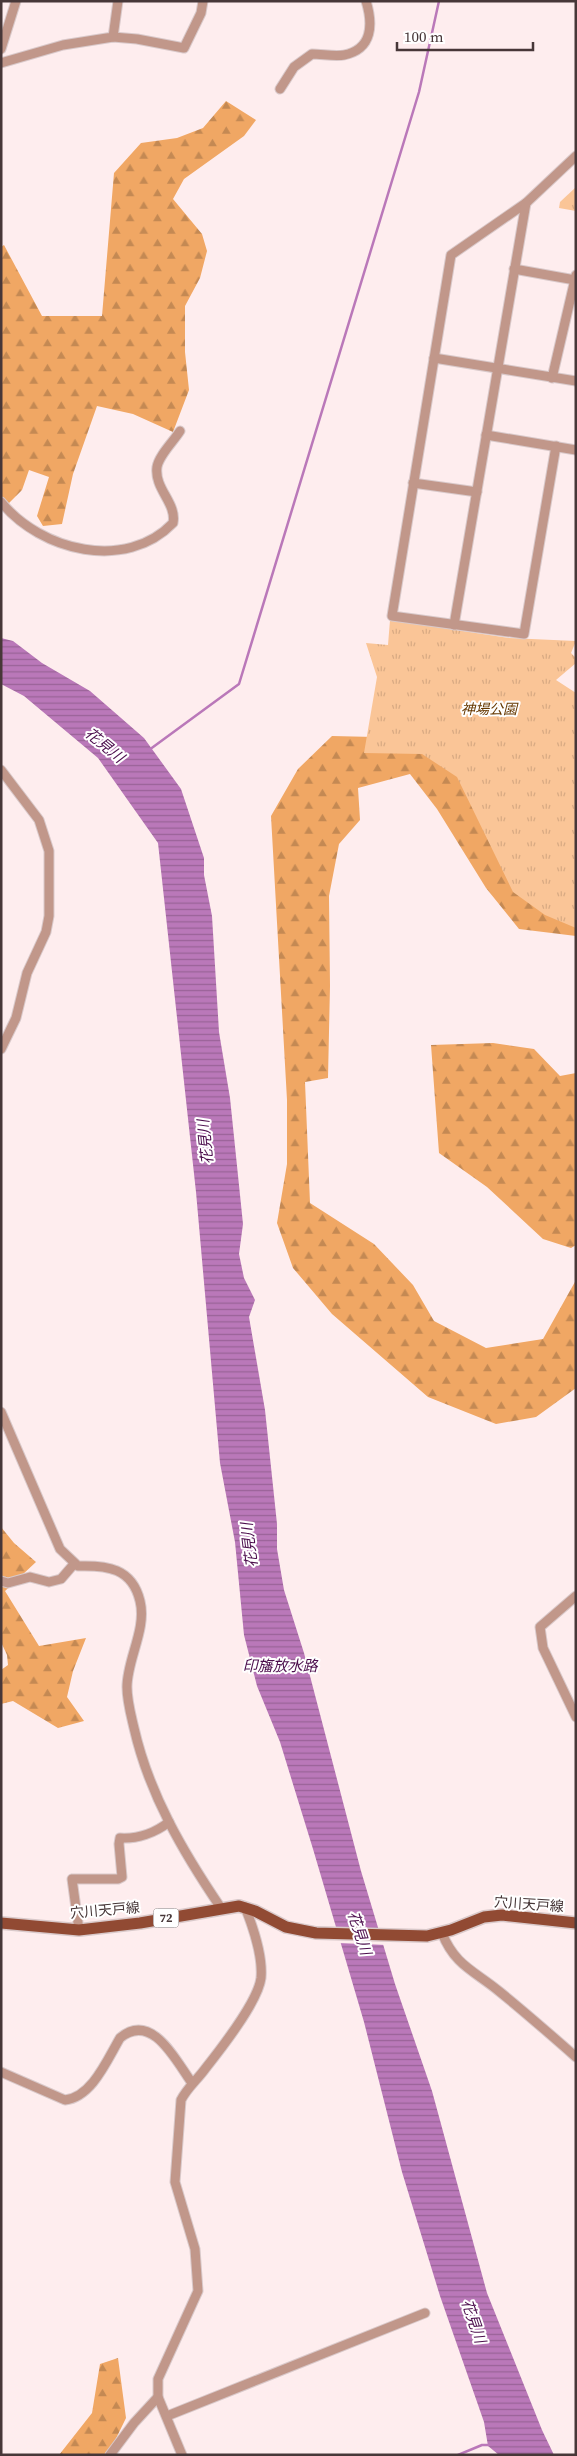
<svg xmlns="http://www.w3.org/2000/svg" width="577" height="2456" font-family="'Source Serif 4','Noto Sans JP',serif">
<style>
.forest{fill:url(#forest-firs)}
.park{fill:url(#park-tufts)}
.water{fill:url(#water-rules)}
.pier{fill:#feedee}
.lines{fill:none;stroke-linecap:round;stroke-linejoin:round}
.stream{stroke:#ba78b9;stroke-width:2.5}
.minor-casing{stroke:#d9c9ca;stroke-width:11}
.major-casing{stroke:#d9c9ca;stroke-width:14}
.minor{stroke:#c1978a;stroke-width:9}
.major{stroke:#914a33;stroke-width:11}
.labels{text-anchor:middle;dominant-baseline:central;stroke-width:4;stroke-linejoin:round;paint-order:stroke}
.shield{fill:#fff;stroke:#7e7374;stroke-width:1}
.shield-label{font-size:12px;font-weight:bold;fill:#473738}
.park-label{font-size:14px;font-style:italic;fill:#663800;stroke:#fff}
.street-label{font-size:14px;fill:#473738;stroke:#fff}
.water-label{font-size:15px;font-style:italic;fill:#4b0d4c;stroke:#fff}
</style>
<defs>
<pattern id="forest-firs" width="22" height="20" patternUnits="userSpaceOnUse" patternTransform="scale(1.25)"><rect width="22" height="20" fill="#f0a764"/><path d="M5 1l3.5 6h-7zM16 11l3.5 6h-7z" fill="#c48953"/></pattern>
<pattern id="park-tufts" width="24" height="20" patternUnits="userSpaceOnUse" patternTransform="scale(1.25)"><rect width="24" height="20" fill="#fac597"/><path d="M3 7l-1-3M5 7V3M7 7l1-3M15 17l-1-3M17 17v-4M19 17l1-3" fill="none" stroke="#d8aa83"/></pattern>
<pattern id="water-rules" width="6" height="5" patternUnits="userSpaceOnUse" patternTransform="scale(1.25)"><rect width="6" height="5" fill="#ba78b9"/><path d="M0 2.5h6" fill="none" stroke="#996397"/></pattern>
</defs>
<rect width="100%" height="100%" fill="#feedee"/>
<!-- forest -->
<g class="forest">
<path d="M226,101L256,120L244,136L184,179L173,199L202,234L207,251L200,278L185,306V352L189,390L173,432L133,414L97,406L73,474L62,524L43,526L37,516L49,477L29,470L22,490L7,505L1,497V247L4,245L42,316H102L114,173L141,143L177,138L203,128Z"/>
<path d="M332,736L418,738L576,758V936L519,929L486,888L437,809L410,774L358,788L360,820L339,844L329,896L330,986L328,1078L305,1082L310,1203L374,1244L413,1285L434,1321L486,1348L543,1339L576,1280V1388L536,1417L496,1424L428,1397L332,1314L293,1268L277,1223L287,1164V1100L271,816L298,769Z"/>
<path d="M493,1043L534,1049L560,1076L576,1073V1245L571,1248L543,1239L487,1187L439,1153L431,1045Z"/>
<path d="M1,1527L14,1543L36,1562L5,1591L39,1646L86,1638L73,1671L67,1697L84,1721L58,1728L13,1701L1,1704V1670L8,1665L7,1655L1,1642Z"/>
<path d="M118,2358L126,2418L108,2455H59L92,2413L100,2364Z"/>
</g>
<!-- park -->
<g class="park">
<path d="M576,187V211L559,208L560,202Z"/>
<path d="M390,620L509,638L576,641L571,653L576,658V663L556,680L576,693V928L545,915L513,892L457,777L422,754L364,753L377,677L366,643L388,645Z"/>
</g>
<!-- water -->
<path class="water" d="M1,638L13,641L42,663L90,691L144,738L181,789L204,858V875L212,916L219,1032L230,1098L243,1224L239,1254L244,1278L255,1300L249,1317L265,1410L277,1524V1549L284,1590L304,1653L361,1871L395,1984L432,2091L487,2293L542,2430L554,2455H499L488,2446L484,2422L440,2296L402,2172L364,2022L313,1849L280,1742L257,1686L244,1635L235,1542L220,1463L196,1192L158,843L98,758L24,696L1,684Z"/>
<!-- pier -->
<path class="pier" d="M333,1928L381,1930L386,1945L338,1943Z"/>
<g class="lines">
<!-- stream -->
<g class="stream">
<path d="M149,750L239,684L419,92L439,1"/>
<path d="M458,2455L482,2445H489"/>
</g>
<!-- minor casing -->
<g class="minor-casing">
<g id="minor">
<path d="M113,37L137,39L184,48L201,13L203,1"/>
<path d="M1,49L16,1"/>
<path d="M1,63L63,45L113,37L118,1"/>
<path d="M280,89L294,67L312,54C322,54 335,57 344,55C373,49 373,24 366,1"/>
<path d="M514,269L575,280"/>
<path d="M434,358L576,381"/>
<path d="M552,378L576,275"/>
<path d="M486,435L576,450"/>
<path d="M556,446L524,634L392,616L451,255L526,203L576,156"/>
<path d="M413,483L477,492"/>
<path d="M1,502C41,551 126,572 173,523C177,503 154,489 157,467C159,455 174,441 180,431"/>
<path d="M454,625L526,203"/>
<path d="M1,770L39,820L49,851V916L46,932L27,973L16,1018L1,1049"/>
<path d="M1,1412L60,1549L78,1566C107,1565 132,1568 140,1601C147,1629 127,1659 127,1687C127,1701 131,1715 134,1728C149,1794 183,1852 221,1908"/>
<path d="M1,1581L8,1583L30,1577L49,1582L61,1579L74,1564"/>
<path d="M576,1596L540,1627L543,1648L576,1717"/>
<path d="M79,1930L72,1879H118L122,1877L119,1844L120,1838C137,1839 155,1833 169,1822"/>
<path d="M442,1933C455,1966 475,1971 500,1992C526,2013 551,2035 576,2057"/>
<path d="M1,2072L65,2100C92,2097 107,2060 120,2038C152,2011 176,2061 192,2083"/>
<path d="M167,2416L425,2313"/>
<path d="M110,2455L134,2423L158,2397"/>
<path d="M182,2455L158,2397V2379L198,2291L195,2249L175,2182L181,2100C187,2088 197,2080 205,2069C220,2050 258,2002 261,1978C263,1956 253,1927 245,1907"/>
</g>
</g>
<!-- major casing -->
<g class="major-casing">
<path id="major" d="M1,1923L79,1930L140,1923L239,1906L255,1911L286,1927L316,1933L427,1936L451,1930L484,1917L502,1915L576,1923"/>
</g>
<!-- minor -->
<use href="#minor" class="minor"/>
<!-- major -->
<use href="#major" class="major"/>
</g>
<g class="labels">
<!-- shield labels -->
<rect class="shield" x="153.5" y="1908.5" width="25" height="19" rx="4"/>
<g class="shield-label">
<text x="166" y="1918">72</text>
</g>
<!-- park labels -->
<g class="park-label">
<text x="489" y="709">神場公園</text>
</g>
<!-- street labels -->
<g class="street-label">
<text transform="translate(529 1904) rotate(4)">穴川天戸線</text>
<text transform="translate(105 1910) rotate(-5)">穴川天戸線</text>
</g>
<!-- water labels -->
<g class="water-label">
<text transform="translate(105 745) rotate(39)">花見川</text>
<text transform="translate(205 1142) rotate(-96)">花見川</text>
<text transform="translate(249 1545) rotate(-97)">花見川</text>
<text x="280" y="1665">印旛放水路</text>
<text transform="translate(360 1933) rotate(72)">花見川</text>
<text transform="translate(474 2321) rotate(71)">花見川</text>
</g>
</g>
<!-- border -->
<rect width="577" height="2456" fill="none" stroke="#473738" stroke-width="5"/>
<!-- scale -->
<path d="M397 42v8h136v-8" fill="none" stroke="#473738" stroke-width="2.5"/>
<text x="404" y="42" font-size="15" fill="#473738" stroke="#ffffff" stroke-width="4" paint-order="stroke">100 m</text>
</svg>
